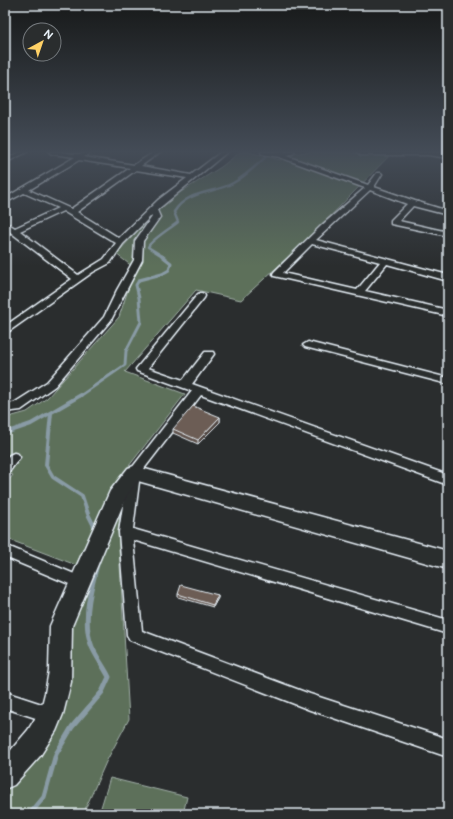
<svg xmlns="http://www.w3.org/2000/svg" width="453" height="819" font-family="'Balsamiq Sans',sans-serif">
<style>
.green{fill:#5d705a;stroke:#a2b0a9}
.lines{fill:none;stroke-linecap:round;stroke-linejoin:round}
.stream-far3{stroke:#899ba5;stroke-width:2.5}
.stream-far2{stroke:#899ba5;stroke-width:3}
.stream-far1{stroke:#899ba5;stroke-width:4}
.stream{stroke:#899ba5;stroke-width:5}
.street-casing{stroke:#e8f1f8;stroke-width:3}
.secondary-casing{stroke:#e8f1f8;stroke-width:3}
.street{fill:#2a2d2e;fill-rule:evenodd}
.secondary{fill:#2a2d2e;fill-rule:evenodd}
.wall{fill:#5d5048;stroke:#e8f1f8}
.shaded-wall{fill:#4c413b;stroke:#e8f1f8}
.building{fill:#6c5d54;stroke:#e8f1f8}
</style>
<rect width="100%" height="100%" fill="#2a2d2e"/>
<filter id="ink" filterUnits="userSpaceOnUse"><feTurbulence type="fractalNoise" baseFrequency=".025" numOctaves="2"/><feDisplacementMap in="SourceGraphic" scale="8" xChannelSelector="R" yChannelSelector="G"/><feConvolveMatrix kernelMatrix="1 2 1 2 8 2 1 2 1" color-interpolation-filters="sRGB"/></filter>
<g filter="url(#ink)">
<!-- green -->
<g class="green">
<path d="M240,152H249L280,160L288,154L308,152L391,154L310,237L241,300L196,290L125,372L185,394L111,489L76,565L5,538V485L13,475L5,472V418L27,412L47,398L119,317L130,284L137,270L116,254L165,202L221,167Z"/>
<path d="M121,505L118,531L129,719L106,762L83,814H5V792L52,734L70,689L72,622Z"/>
<path d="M110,778L187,797L183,814H99Z"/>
</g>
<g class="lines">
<!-- stream-far3 -->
<path class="stream-far3" d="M164,257L148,247C151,240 171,228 178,222L174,212C187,190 213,194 233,183C248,175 259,162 272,152"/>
<!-- stream-far2 -->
<path class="stream-far2" d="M80,396L125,365L126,351L141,322L139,298L136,285L139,280L162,274L169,270L171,263L162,256"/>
<!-- stream-far1 -->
<g class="stream-far1">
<path d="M51,413L46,465L53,477L82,496L88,514L96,530"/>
<path d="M5,433L31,424L81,395"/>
<path d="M94,578L98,563"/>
</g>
<!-- stream -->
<path class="stream" d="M30,814L44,797L56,754L72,727L102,692L109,677C104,667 97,658 92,647C83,626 88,599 94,577"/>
<!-- street casing -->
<g class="street-casing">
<g id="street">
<path d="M20,152H27L5,163V159Z"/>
<path d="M49,152C59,150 68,154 78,154C82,154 86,152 91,152L84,157L134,165L154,152H160L141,166L191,175L221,152H227L157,210L160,217L143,241L142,260L111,320L55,386L21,410L5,412V404L14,403L47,382L104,317L117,290L134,260L135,241L152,217V215L123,244L110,263L93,272L8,332L5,333V326L72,279L5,228V222L15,228L58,208L24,193L5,203V198L75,157L52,154ZM79,160L130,168L71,209L29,190ZM136,170L187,178L158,200L119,238L77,212ZM63,211L116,243L104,259L78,275L20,231Z"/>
<path d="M274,153H278L368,185L377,173H381L382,174L374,187L415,201L448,211V215L413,206L399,221L448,232V236L391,224V220L407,204L370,190L316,240L448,275V281L387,264L365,291L448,310V316L274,276L273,274L274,272L321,226L365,188L274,155ZM312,244L380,262L357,290L283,273Z"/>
<path d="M201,293L204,294L205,296L204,298L148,368L183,380L205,352H213L214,354L192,384L448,475V485L201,395L140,474L133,529L448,620V634L133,540L142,631L310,694L448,739V757L310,710L130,640L127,635L119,532L128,473L192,391L137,371L136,369L198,294Z"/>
<path d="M308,342L448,378V384L305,347L303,345Z"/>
<path d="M14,453L18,454L20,457L9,472L5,474C5,465 4,456 14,453Z"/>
<path d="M5,545L84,578L86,582L84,586L79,588L74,586L5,557Z"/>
<path d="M5,692L57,709L59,715L57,721L51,723L5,708Z"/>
</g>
</g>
<!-- secondary casing -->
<g class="secondary-casing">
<g id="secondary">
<path d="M261,152H295C287,159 272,156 262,154Z"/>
<path d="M357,152H448V158L428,155H361Z"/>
<path d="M134,466L448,551V569L138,481L127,495L72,626L71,682L63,714L56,731L40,756L14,785L5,789V757L28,730L41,709L45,693L49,671L50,626L110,491L128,468Z"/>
</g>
</g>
<!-- street -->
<use href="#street" class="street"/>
<!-- secondary -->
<use href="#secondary" class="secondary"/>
</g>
<!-- wall -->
<g class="wall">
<path d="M220,417V422L198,444L173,433V429Z"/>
<path d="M178,594L218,595V598L213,607L178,597Z"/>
</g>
<!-- shaded-wall -->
<g class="shaded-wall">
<path d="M220,417V422L198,444V440Z"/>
<path d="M218,595V598L213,607V605Z"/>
</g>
<!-- building -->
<g class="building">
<path d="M193,406L220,417L198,440L173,429Z"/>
<path d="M181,585L218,595L213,605L178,594Z"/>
</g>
</g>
<!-- sky -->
<linearGradient id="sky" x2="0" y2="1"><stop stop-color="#171919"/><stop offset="0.57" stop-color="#444c57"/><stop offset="1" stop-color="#444c57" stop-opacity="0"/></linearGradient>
<rect width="453" height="266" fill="url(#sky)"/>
<!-- margin -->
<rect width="453" height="819" fill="none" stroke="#2a2d2e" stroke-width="20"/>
<rect x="10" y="10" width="433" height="799" fill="none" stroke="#e8f1f8" stroke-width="1.5" filter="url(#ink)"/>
<!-- north arrow -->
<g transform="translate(42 42) rotate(40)"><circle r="19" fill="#2a2d2e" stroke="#767b7f"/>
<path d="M0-3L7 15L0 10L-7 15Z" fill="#ffd166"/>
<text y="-6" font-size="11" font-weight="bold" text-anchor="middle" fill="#e8f1f8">N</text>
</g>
</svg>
